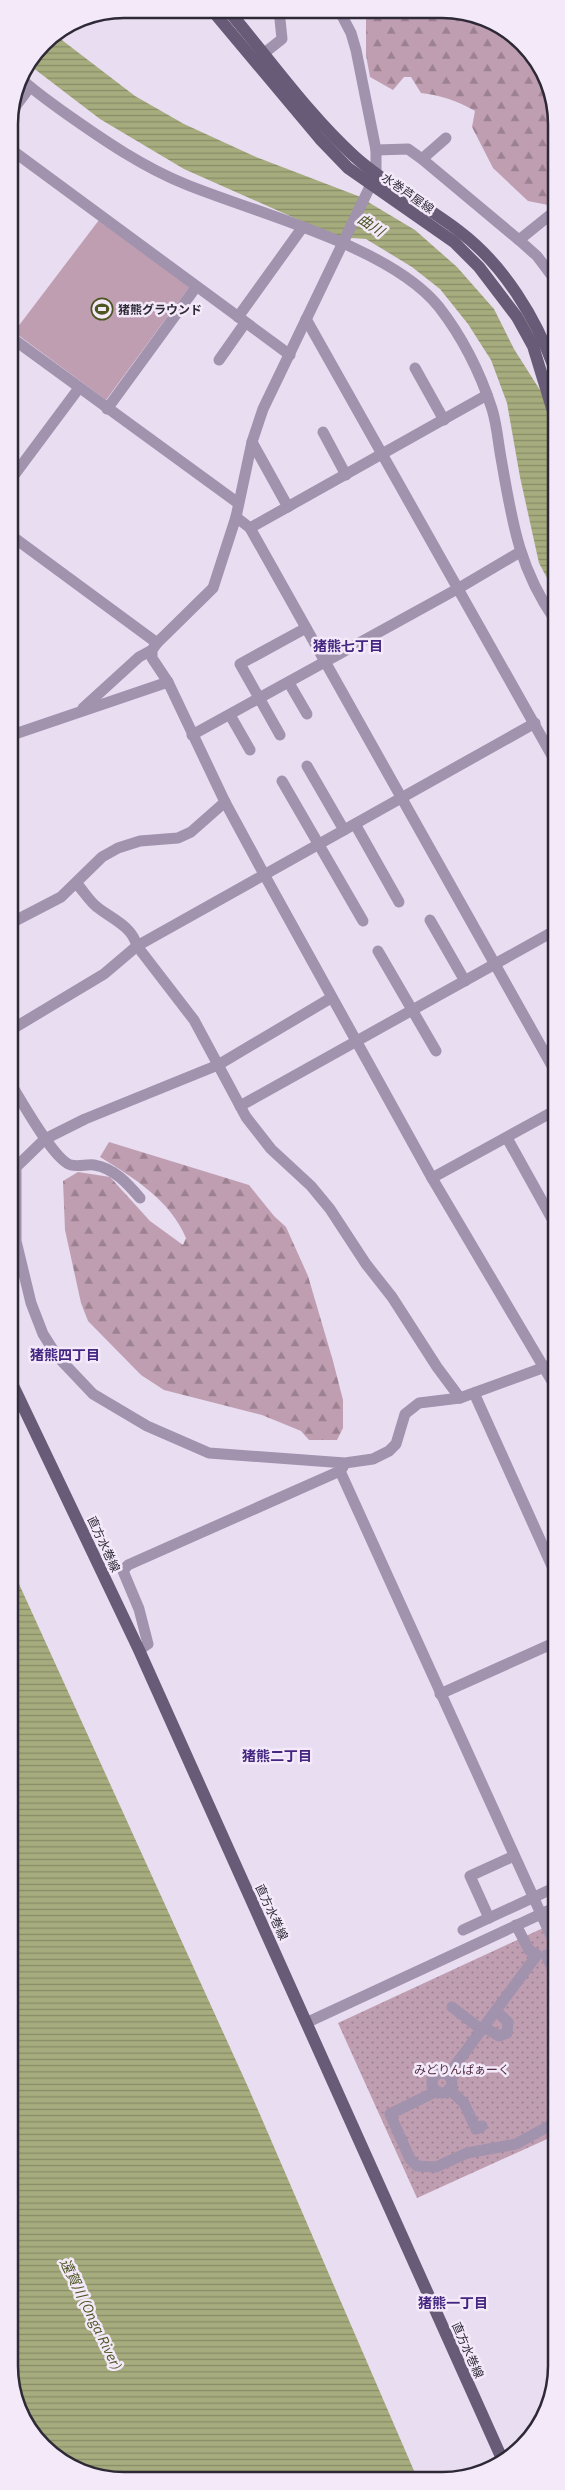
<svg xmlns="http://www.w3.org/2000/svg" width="565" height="2490" font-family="'IBM Plex Sans','Noto Sans JP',sans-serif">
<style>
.grass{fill:#bf9eb1}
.forest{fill:url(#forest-firs)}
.park{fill:url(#park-dots)}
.water{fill:url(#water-rules)}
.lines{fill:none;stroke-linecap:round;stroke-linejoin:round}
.minor{stroke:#a192ae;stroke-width:11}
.major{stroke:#675b77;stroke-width:12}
.labels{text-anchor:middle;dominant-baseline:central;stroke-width:5;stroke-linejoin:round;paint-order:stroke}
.street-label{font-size:12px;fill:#2e2936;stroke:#f3e9f9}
.poi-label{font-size:12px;font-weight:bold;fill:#2e2936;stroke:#f3e9f9;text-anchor:start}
.park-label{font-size:12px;fill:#532e42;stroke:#f3e9f9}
.water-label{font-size:14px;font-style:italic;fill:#4d5521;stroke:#f3e9f9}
.neighbourhood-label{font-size:14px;font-weight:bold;fill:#442680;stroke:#f3e9f9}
.rim{fill:none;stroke:#2e2936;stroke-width:2.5}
</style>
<defs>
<pattern id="forest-firs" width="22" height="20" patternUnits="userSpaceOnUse" patternTransform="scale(1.25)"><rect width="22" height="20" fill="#bf9eb1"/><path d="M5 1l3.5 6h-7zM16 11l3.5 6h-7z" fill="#9c8191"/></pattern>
<pattern id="park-dots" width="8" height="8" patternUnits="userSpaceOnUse" patternTransform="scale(1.25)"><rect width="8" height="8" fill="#bf9eb1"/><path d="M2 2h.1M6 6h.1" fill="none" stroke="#9c8191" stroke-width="1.8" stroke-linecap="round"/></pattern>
<pattern id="water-rules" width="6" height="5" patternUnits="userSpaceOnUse" patternTransform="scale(1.25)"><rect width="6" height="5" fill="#a6ac7d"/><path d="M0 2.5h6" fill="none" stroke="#888c67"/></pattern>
</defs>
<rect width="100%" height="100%" fill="#e9ddf1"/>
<!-- grass -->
<path class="grass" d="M99,220L190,286L106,400L14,332Z"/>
<!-- forest -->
<g class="forest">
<path d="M366,10L464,11L528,48L555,108V202L548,205L528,201L493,168L472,127L475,111C458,101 440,95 421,93L411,77H404L393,90L370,77L366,55Z"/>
<path d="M109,1142L249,1185L274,1216L286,1227L308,1276L333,1361L343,1400V1428L337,1440H309L301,1431L262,1415L164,1390L141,1375L88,1321L81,1303L65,1230L63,1181L78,1172L110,1177L150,1221L183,1245L186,1238C170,1200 134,1178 100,1157Z"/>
</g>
<!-- park -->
<path class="park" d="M543,1928L556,1956V2135L417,2198L338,2023Z"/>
<!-- water -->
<g class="water">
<path d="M54,34L135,96L184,124L256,157L358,196L415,230L457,267L494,309L514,349L545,398L555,466V593L539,563L520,477L507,403L491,360L468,324L440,289L412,267L366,239L337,237L184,169L100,119L28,64L43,42Z"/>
<path d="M9,1562L248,2087L418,2480L101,2479L37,2442L10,2382Z"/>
</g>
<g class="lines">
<!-- minor -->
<g class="minor">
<path d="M339,10L351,33L356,50L376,150V174L263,409L252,442L236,517L213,588L157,643L152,650V658L168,682L225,802L265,876L432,1178L556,1388"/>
<path d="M258,58L282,39L279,10"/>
<path d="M19,77C34,91 51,103 68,115C105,141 143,167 185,184C258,214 390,246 439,307C463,338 480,372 492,409C497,425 498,442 501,458C512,520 518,567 555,620"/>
<path d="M9,115L30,87"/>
<path d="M9,148L290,355"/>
<path d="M376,150L408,149L422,159L519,240L537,256L555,280"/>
<path d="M422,159L446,138"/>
<path d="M519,240L555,211"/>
<path d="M238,317L302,228"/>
<path d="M306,319L555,761"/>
<path d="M9,336L238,503"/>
<path d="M219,360L245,323"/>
<path d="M415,368L444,420"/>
<path d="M107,409L196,287"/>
<path d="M323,432L346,475"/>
<path d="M252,442L288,507"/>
<path d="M9,482L79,388"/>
<path d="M236,517L250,528L556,1073"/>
<path d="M250,528L487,395"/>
<path d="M9,534L157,643"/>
<path d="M289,683L307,714"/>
<path d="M83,708L139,657L152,650"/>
<path d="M230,715L250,750"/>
<path d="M192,735L459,588L520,552"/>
<path d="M280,735L240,664L306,628"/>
<path d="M9,736L168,682"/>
<path d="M307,766L344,830"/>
<path d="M282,781L363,921"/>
<path d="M355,824L399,902"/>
<path d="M76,883C83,890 89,901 97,907C112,919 132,926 137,946L194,1020L246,1117L271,1149L311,1186L330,1209L366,1264L392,1297L437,1367L460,1398"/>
<path d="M430,920L465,981"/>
<path d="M9,924L61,897L102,857L118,848L140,841L178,838L191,832L225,802"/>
<path d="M378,951L436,1051"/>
<path d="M9,1031L104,974L137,946L535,723"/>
<path d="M9,1081C20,1098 54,1161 71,1165C78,1167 87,1164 94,1165C114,1168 128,1184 140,1198"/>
<path d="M240,1106L556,930"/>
<path d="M507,1138L556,1226"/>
<path d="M16,1168V1241L31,1303L43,1334L57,1356L93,1394L147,1426L209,1453L345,1463L373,1459L389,1451L396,1444L405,1414L419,1403L460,1398L556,1363"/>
<path d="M11,1172L45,1139L85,1119L218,1065L331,998"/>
<path d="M432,1178L556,1110"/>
<path d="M474,1393L556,1575"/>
<path d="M340,1471L556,1947"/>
<path d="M139,1650L148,1644L139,1609L123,1571L128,1565L340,1471L343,1467"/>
<path d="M440,1694L556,1642"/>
<path d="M489,1918L470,1876L514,1856"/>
<path d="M463,1930L556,1887"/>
<path d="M546,1955L556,1977"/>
<path d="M452,2007L482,2030"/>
<path d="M308,2022L556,1907"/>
<path d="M484,2027L499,2036L507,2033L508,2022L496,2011"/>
<circle cx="442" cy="2083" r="10"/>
<path d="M448,2075L537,1955L529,1950L516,1925"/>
<path d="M449,2089L464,2103L476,2129L482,2126"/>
<path d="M437,2091L390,2114L410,2159L417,2166L436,2167L467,2153L516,2144L556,2122"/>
<path d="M556,2140V2143"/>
</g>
<!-- major -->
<g class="major">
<path d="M211,9L320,139L348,168L454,242L479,267L517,317L533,346L555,418"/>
<path d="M227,9C269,58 307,113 354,156C386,185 425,205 459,231C504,265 536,318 555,370"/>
<path d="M9,1377L139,1650L503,2461"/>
</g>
</g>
<!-- icons -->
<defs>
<g id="stadium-ring" transform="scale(1.125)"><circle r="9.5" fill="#f3e9f9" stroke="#4d5521" stroke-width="1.5"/><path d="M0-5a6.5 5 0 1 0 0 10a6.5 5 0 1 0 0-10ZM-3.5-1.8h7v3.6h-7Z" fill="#4d5521"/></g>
</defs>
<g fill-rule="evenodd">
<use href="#stadium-ring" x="102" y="309"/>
</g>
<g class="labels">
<!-- street labels -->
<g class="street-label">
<text transform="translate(408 193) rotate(35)">水巻芦屋線</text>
<text transform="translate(104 1544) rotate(65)">直方水巻線</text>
<text transform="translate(272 1912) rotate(65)">直方水巻線</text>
<text transform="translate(468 2350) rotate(66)">直方水巻線</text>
</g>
<!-- poi labels -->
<g class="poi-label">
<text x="118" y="309">猪熊グラウンド</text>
</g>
<!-- park labels -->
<g class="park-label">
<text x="462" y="2069">みどりんぱぁーく</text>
</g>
<!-- water labels -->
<g class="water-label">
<text transform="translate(371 225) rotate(33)">曲川</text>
<text transform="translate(91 2314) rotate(64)">遠賀川 (Onga River)</text>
</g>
<!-- neighbourhood labels -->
<g class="neighbourhood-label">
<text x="348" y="646">猪熊七丁目</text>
<text x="65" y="1355">猪熊四丁目</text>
<text x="277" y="1756">猪熊二丁目</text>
<text x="453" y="2303">猪熊一丁目</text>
</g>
</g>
<!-- crop -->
<path d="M0 0H565V2490H0ZM124 18H442A106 106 0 0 1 548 124V2366A106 106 0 0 1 442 2472H124A106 106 0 0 1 18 2366V124A106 106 0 0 1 124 18Z" fill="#f3e9f9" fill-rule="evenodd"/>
<path class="rim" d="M124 18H442A106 106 0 0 1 548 124V2366A106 106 0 0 1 442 2472H124A106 106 0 0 1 18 2366V124A106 106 0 0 1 124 18Z"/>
</svg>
